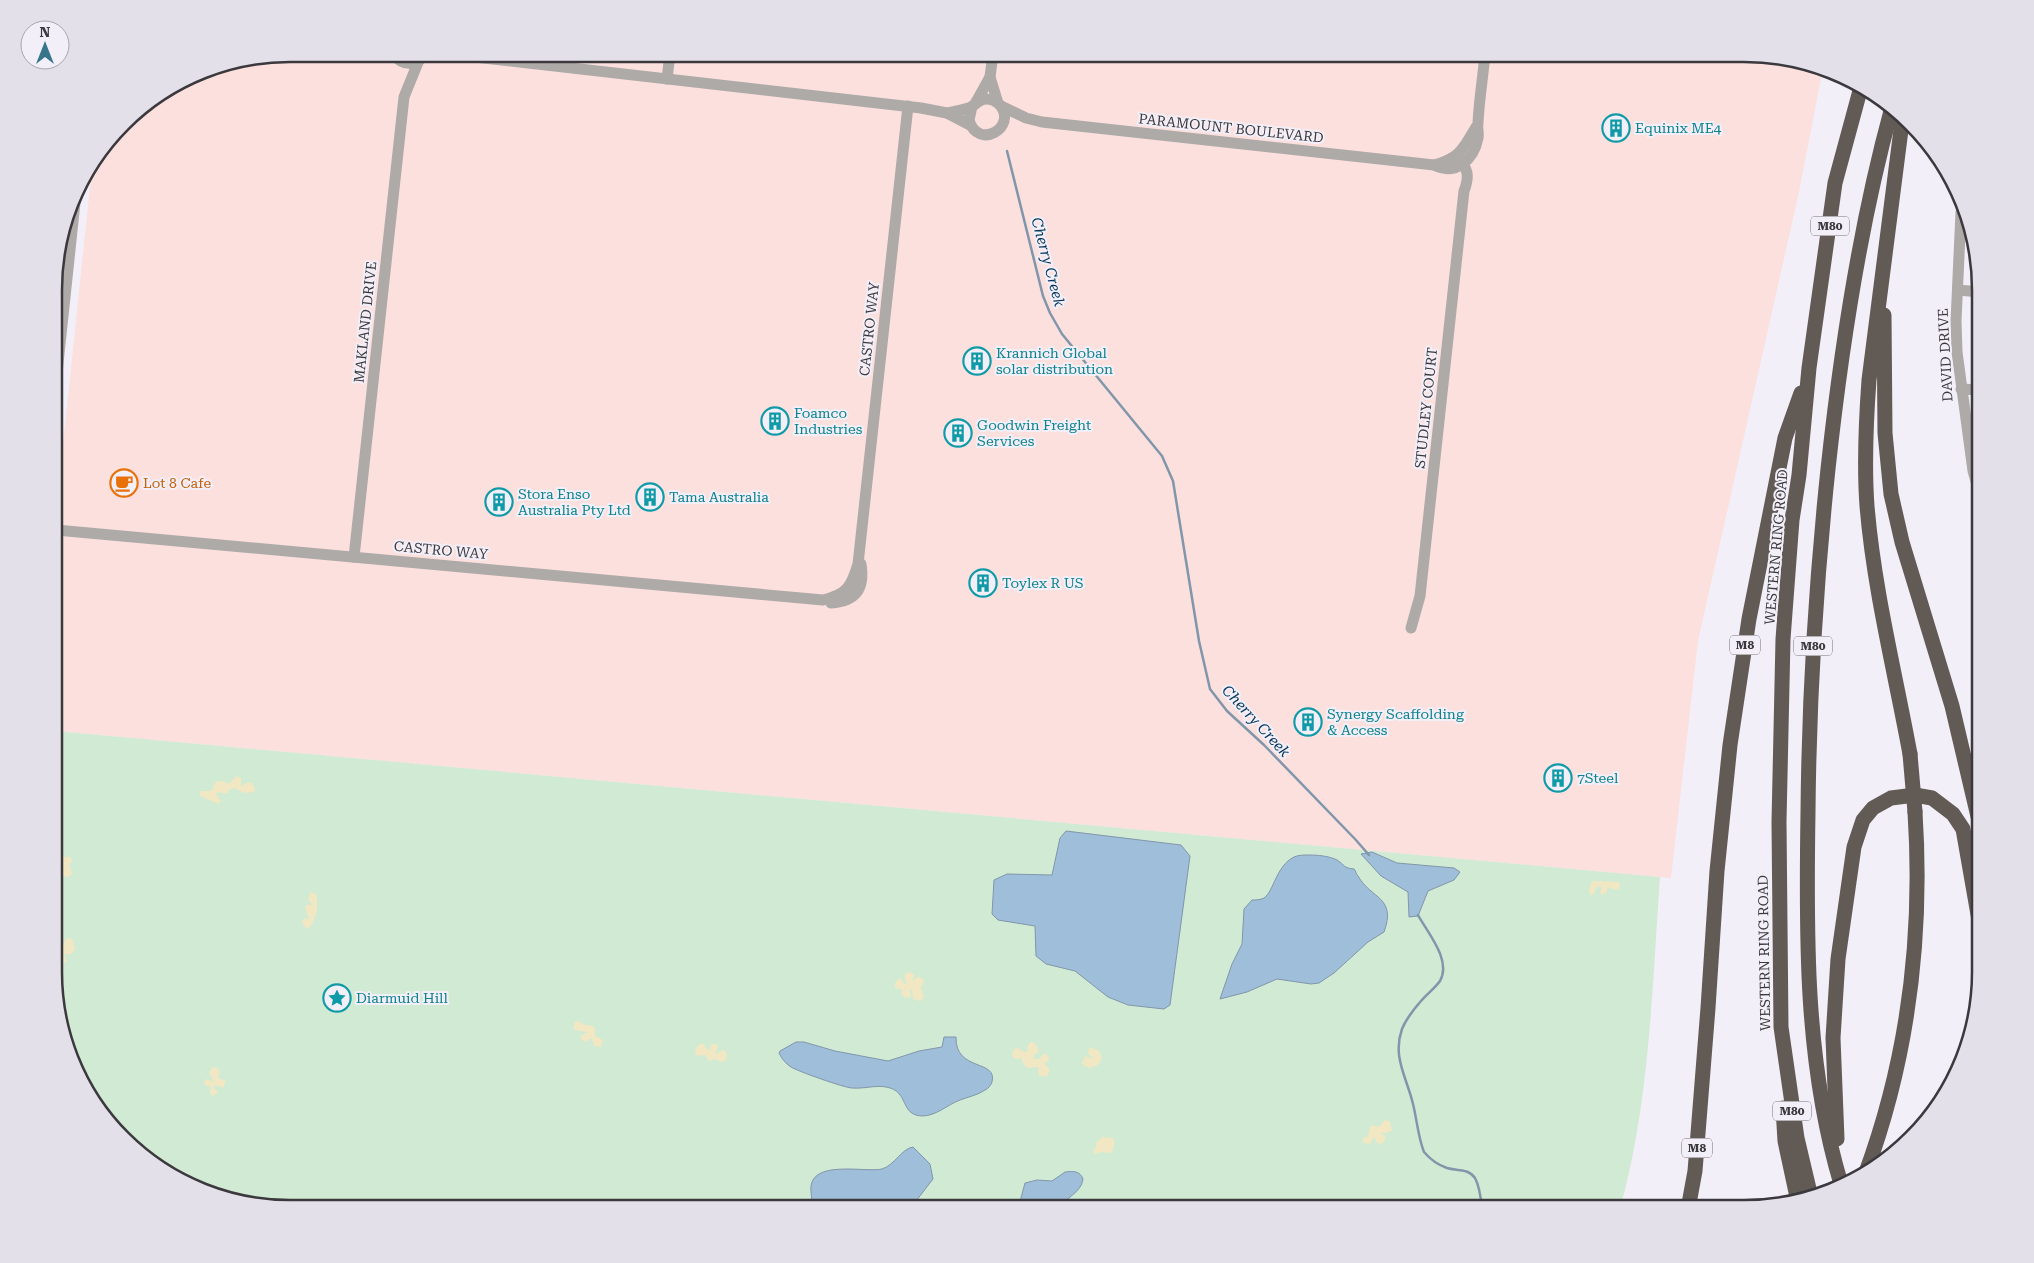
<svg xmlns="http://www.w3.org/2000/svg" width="2034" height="1263" font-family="'Roboto Serif',serif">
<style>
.industrial{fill:#fbe0de}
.green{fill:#d1ead3}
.sand{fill:#f1e7c2}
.water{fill:#9fbeda;stroke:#8196ab}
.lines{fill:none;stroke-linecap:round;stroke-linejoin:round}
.stream{stroke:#8196ab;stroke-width:2.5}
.minor{stroke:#aeaaa7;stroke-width:11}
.highway{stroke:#625a55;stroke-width:15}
.highway-bridge{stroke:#625a55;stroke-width:15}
.labels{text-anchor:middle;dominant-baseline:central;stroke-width:4;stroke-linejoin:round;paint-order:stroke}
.shield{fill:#f3eff8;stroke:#727075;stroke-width:1}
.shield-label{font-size:12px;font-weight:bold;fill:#3b393d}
.street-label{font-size:14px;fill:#3b393d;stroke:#f3eff8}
.culture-label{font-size:14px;fill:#0d838f;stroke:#f3eff8;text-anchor:start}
.food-label{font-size:14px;fill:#c56008;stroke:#f3eff8;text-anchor:start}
.water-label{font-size:15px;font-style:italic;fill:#01355a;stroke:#f3eff8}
.rim{fill:none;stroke:#3b393d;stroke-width:2.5}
</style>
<rect width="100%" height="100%" fill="#f3eff8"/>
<!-- industrial -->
<path class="industrial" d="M290,54H1744L1823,68L1799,192L1698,641L1671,878L56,731V511L92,168L134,113L200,72Z"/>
<!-- green -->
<path class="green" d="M56,731L1660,877C1652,988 1650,1101 1620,1209H290L214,1197L159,1170L86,1091L56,1003Z"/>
<!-- sand -->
<g class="sand">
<path d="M237,776L241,778V786L248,782L252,783L255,789L254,792L244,793L235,788L230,789L226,794L218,792L216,794L221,801L219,804L200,796V791H211L216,781H223L228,784Z"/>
<path d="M56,850L63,857H71L72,861L69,865L72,873L69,877L63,876V866L59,873L56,872Z"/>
<path d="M1592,881L1619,882L1620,888L1616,890L1608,887L1606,893L1602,895L1600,892L1602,887L1599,886L1596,888L1594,894L1590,895L1589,889Z"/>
<path d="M311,892L315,893C320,902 316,924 307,929L302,923L304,918L309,920L305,907L307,905H312L308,899Z"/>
<path d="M67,938L72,939L75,948L72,954H64L67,962L61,963L59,957L56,958V950L57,953L60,952L56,946L58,943H64Z"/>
<path d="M910,972L914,975L913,981L919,976L924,981L921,988L924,997L920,1001L913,999L912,989L910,990L911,997L906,998L901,994L903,990L895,988V983L898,979H902L904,984H907L904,976L906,973Z"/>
<path d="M578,1021L585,1025L593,1026L595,1029V1036L603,1040L601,1047L594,1046L592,1039H589L587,1042L581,1040V1036L587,1032L574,1030V1023Z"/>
<path d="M1031,1042L1035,1043L1039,1051L1034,1055V1059H1038L1045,1053L1048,1056L1049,1061L1044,1063L1050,1070L1047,1076H1039L1038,1067L1028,1068L1024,1065L1021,1058L1015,1059L1012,1055L1014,1049L1018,1048L1024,1052H1027L1028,1045Z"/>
<path d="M703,1043L707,1050L710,1049L711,1044H717L718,1047L715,1054L724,1050L727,1054L726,1060L722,1062L715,1059L709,1061L705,1055L697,1056L695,1052L697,1046Z"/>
<path d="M1090,1047L1099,1051L1102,1058L1098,1065L1090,1068L1083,1065L1082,1063L1085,1056L1093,1059L1088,1053Z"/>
<path d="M216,1067L220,1071L218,1078L226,1081L223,1088L215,1085L214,1088L218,1092L213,1096L210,1093L211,1087L205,1085L204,1081L207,1079L214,1082L209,1072L212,1068Z"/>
<path d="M1385,1120L1390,1122L1392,1130L1387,1133H1381L1385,1136V1141L1379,1145L1374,1137L1370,1144L1363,1143V1138L1368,1136L1370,1127L1373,1125L1378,1127Z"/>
<path d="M1102,1137L1113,1138C1116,1143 1114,1150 1110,1153L1101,1152L1094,1154L1093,1150L1096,1148V1143Z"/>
</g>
<!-- water -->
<g class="water">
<path d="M1066,831L1181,845L1190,856L1170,1005L1164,1009L1128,1005L1108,997L1075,971L1046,964L1036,956L1035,926L998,920L992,914L994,880L1007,874L1052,875L1060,838Z"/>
<path d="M1372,852L1397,863L1454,868L1460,872L1454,880L1428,891L1418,916L1409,917L1408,892L1381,876L1361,854Z"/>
<path d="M1309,855C1318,855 1329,856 1337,860C1345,865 1343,868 1354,869C1356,871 1356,874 1358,876C1371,899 1397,897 1384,932L1368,942L1334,973L1319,983L1311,984L1277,979L1247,992L1220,999L1232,964L1242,944L1244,909L1252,900C1256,900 1260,900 1264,898C1274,891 1276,866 1294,857C1298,855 1304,855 1309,855Z"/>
<path d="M944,1037H956C955,1072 998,1059 992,1082C991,1085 988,1089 985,1090C978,1095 968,1097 960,1100C947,1105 936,1116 922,1116C899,1115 910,1091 886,1087C875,1085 864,1089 852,1088C845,1088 797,1071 791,1067C785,1063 782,1059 779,1053L780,1051L796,1042H804L835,1051L888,1061L919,1051L942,1047Z"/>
<path d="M913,1147L930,1164L933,1179L916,1201L912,1209H816C811,1204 812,1199 811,1192C807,1158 865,1173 882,1169C895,1165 901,1149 913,1147Z"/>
<path d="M1065,1172C1074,1171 1080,1171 1083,1179C1081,1194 1065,1196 1061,1209H1018L1025,1183L1037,1180L1052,1181Z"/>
</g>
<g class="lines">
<!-- stream -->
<g class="stream">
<path d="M1007,151L1043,296L1050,313L1062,334L1162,456L1173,481L1199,641L1210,689L1227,711L1264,745L1355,839L1369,855"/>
<path d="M1418,915C1427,932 1452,960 1440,981C1435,988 1427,994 1421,1001C1414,1009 1406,1019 1402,1029C1392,1057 1407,1078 1413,1104C1417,1120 1418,1137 1424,1152C1430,1159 1438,1165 1447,1168C1457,1171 1468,1168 1475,1178C1480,1187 1481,1199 1482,1209"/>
</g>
<!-- minor -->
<g class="minor">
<path d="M393,54C402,66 416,67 425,54"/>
<path d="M459,54L475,57L921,108L947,113L970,125"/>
<path d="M993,54L990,77L998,103"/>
<path d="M667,79L670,54"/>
<path d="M975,104L990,77"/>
<path d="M1001,106L1026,118L1042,122L1434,165C1455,176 1474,160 1478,138C1479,133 1477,128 1478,123C1479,100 1483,77 1485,54"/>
<path d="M947,113C955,111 966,110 973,106C977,103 980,99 986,99C991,99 997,102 1000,105C1018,127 978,151 969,120L972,106"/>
<path d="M1434,165C1460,158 1463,149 1476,127"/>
<path d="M1961,212L1956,321L1957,352L1973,471L1980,495"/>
<path d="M1958,290L1980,292"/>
<path d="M56,382L76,193"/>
<path d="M1961,389L1980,390"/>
<path d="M56,530L823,600C847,594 851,587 858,564L908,106"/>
<path d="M354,557L404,97L419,60"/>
<path d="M831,603C856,601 865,589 861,564"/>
<path d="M1411,628L1420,596L1464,191C1470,176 1468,167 1456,156"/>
</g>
<!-- highway -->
<g class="highway">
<path d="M1902,122L1869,380C1866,421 1864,465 1867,506C1874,590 1895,672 1910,754"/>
<path d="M1884,315L1885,433L1891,494L1902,542L1952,706L1980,825"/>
<path d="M1783,1108L1785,1141L1797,1197"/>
<path d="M1837,1139L1833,1038L1838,959L1854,847L1863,820L1873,808L1891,798L1915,795L1932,798L1953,814L1963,829L1980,926"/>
<path d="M1865,1175C1908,1059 1923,935 1915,812"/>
<path d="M1841,1184C1805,1064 1806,936 1808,812C1809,697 1816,583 1828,469C1841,349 1859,228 1891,111"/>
<path d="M1810,1193L1797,1138L1781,1027L1779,822L1783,639L1792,520L1799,475L1809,368L1835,183L1861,87"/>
<path d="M1688,1209L1695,1171L1708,1008L1717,871L1730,745L1749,619L1785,438L1801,393"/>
</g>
<!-- highway-bridge -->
<path class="highway-bridge" d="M1910,754L1915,812"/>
</g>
<!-- icons -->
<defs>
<g id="building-ring" transform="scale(1.4375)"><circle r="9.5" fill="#f3eff8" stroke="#0f9aa8" stroke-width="1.5"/><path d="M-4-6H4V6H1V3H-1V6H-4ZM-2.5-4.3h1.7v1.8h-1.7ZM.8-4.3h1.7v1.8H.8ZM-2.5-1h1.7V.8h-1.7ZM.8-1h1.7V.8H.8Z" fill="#0f9aa8"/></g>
<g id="cafe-ring" transform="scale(1.4375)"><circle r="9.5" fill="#f3eff8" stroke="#e8710a" stroke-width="1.5"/><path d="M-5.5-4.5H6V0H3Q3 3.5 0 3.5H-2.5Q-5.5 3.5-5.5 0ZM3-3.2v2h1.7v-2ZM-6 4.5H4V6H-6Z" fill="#e8710a"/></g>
<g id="sight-ring" transform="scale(1.4375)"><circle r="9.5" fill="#f3eff8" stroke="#0f9aa8" stroke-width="1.5"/><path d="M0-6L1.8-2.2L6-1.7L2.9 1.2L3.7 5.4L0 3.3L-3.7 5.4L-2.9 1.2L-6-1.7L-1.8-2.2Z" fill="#0f9aa8"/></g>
</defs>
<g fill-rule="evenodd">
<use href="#building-ring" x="1616" y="128"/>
<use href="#building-ring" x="977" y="361"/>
<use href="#building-ring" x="775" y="421"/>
<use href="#building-ring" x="958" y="433"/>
<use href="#cafe-ring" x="124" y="483"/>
<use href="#building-ring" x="650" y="497"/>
<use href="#building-ring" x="499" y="502"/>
<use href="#building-ring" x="983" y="583"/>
<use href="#building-ring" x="1308" y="722"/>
<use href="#building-ring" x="1558" y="778"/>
<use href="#sight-ring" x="337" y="998"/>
</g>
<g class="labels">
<!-- shield labels -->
<g class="shield">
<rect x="1811" y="216.5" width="38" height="19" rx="4"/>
<rect x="1730" y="635.5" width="30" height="19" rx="4"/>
<rect x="1794" y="636.5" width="38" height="19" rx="4"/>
<rect x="1773" y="1101.5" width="38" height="19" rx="4"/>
<rect x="1682" y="1138.5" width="30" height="19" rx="4"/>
</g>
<g class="shield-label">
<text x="1830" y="226">M80</text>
<text x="1745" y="645">M8</text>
<text x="1813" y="646">M80</text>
<text x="1792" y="1111">M80</text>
<text x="1697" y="1148">M8</text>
</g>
<!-- street labels -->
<g class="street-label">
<text transform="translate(1231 128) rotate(6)">PARAMOUNT BOULEVARD</text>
<text transform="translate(365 322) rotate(-84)">MAKLAND DRIVE</text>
<text transform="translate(869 329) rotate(-84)">CASTRO WAY</text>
<text transform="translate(1945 355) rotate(-93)">DAVID DRIVE</text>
<text transform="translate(1426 408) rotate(-84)">STUDLEY COURT</text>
<text transform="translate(1776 547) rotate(-85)">WESTERN RING ROAD</text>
<text transform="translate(441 550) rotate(5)">CASTRO WAY</text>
<text transform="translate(1764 953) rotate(-91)">WESTERN RING ROAD</text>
</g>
<!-- culture labels -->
<g class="culture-label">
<text x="1635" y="128">Equinix ME4</text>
<text x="996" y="353">Krannich Global<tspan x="996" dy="16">solar distribution</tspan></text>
<text x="794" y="413">Foamco<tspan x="794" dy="16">Industries</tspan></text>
<text x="977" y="425">Goodwin Freight<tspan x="977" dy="16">Services</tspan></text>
<text x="518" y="494">Stora Enso<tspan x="518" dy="16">Australia Pty Ltd</tspan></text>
<text x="669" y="497">Tama Australia</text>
<text x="1002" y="583">Toylex R US</text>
<text x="1327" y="714">Synergy Scaffolding<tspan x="1327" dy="16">&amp; Access</tspan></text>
<text x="1577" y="778">7Steel</text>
<text x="356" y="998">Diarmuid Hill</text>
</g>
<!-- food labels -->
<g class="food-label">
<text x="143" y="483">Lot 8 Cafe</text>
</g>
<!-- water labels -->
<g class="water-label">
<text transform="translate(1048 262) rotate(75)">Cherry Creek</text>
<text transform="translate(1256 721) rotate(47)">Cherry Creek</text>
</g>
</g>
<!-- crop -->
<path d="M0 0H2034V1263H0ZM290 62H1744A228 228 0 0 1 1972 290V972A228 228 0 0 1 1744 1200H290A228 228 0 0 1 62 972V290A228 228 0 0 1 290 62Z" fill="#e4e0e9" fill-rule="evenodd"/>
<path class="rim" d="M290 62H1744A228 228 0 0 1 1972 290V972A228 228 0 0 1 1744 1200H290A228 228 0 0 1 62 972V290A228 228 0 0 1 290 62Z"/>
<!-- north arrow -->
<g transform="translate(45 45)"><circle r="24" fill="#f3eff8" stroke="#a9a6ad"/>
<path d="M0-4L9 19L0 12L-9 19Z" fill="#37758b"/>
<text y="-8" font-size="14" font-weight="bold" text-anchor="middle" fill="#3b393d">N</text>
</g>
</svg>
